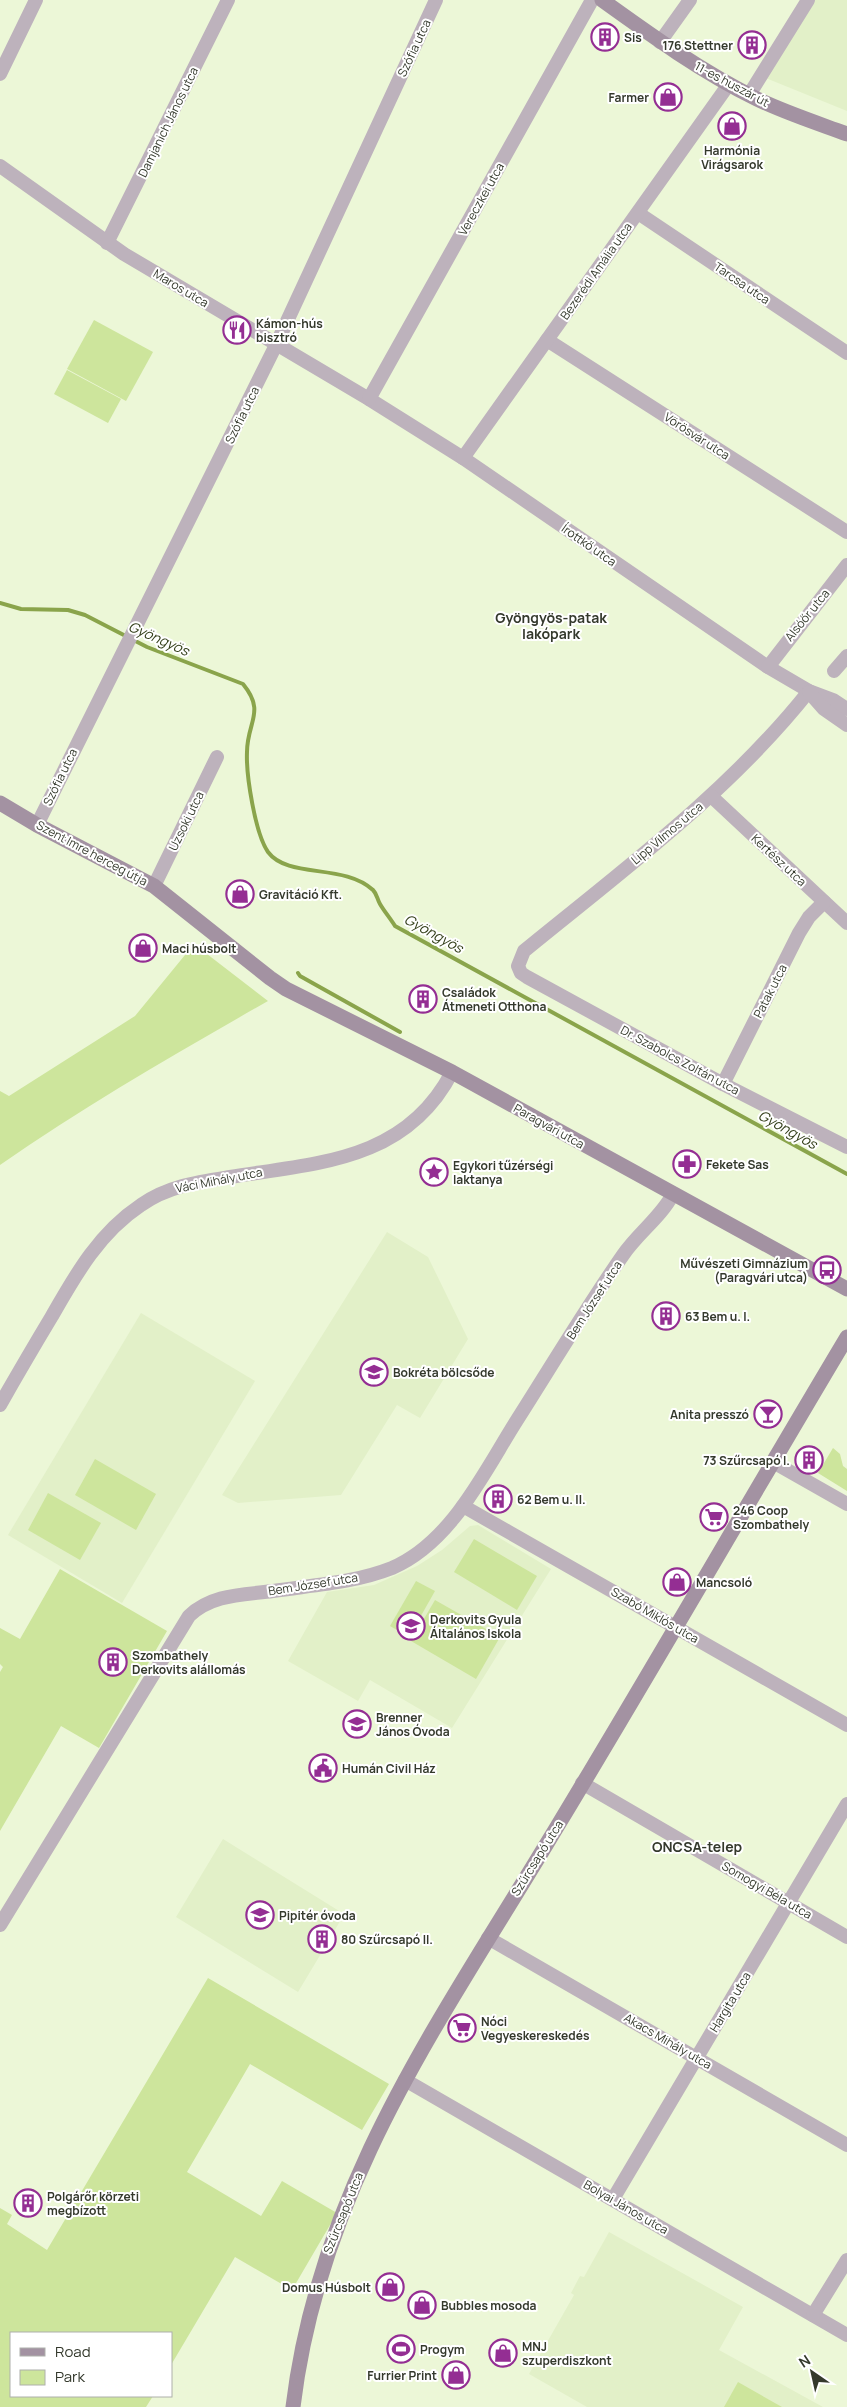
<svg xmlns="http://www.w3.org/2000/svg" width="847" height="2407" font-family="Manrope,sans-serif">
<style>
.built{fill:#e2f0c8}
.green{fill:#cde59c}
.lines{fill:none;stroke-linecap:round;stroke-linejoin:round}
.stream{stroke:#8aa44b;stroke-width:4}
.street{stroke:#bdb2bc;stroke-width:14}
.secondary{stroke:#a392a2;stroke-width:15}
.labels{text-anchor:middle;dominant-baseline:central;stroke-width:4;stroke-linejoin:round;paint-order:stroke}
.poi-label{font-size:12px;font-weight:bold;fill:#34392c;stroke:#fff;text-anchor:start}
.street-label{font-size:12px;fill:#34392c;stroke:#fff}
.neighbourhood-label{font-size:14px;font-weight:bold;fill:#34392c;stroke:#fff}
.water-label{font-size:14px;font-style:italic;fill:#333f19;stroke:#fff}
</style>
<rect width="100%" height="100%" fill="#ecf7d7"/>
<!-- built -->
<g class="built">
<path d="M804,0H847V111L758,75Z"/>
<path d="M387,1232L428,1257L468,1339L420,1418L397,1405L341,1495L238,1503L222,1495Z"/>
<path d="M141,1313L255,1381L122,1603L8,1535Z"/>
<path d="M478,1525L551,1569L452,1728L370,1680L358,1701L288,1661L327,1592L374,1585L417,1566L442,1550L470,1526Z"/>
<path d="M223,1839L344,1914L331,1937L319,1931L314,1940L325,1947L298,1992L176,1917Z"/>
<path d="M609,2232L743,2307L719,2350L823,2407H587L529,2374L574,2295L571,2293L580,2276L584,2277Z"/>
</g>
<!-- green -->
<g class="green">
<path d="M94,320L153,352L126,401L67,369Z"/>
<path d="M67,370L121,399L108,423L54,394Z"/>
<path d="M194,944L268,1001C177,1053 86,1105 0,1165V1091L9,1096L135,1016Z"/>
<path d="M833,1448L840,1454L843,1466L847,1469V1491L818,1473Z"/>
<path d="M95,1459L156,1494L136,1530L75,1495Z"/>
<path d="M48,1493L101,1523L80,1560L28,1530Z"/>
<path d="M474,1539L537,1576L517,1610L454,1572Z"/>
<path d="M60,1569L167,1631L99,1748L61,1726L0,1831V1672L3,1667L0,1664V1628L20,1639Z"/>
<path d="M416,1581L435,1591L409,1637L390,1626Z"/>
<path d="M435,1600L500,1637L476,1679L411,1641Z"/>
<path d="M208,1978L389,2084L362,2130L250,2064L187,2172L261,2216L282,2181L337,2213L292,2290L235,2257L171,2365V2333H11V2396H153L146,2407H0V2208L12,2215L7,2224L47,2250Z"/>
<path d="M738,2382L782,2407H724Z"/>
</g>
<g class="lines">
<!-- stream -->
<g class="stream">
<path d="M0,603L21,609L68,610L85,615L147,647L243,684C266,712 247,722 247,752C246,775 255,833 268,852C288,879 344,863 373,890C377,894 377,899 380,904C384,911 390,918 395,926L847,1174"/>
<path d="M298,973L300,976L400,1032"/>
</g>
<!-- street -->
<g class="street">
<path d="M660,42L690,0"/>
<path d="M0,74L36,0"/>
<path d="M749,95L808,0"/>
<path d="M0,166L124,254L369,399L463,458L768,667L809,691L833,700L847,709"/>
<path d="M638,213L847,353"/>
<path d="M107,243L228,0"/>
<path d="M547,340L847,532"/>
<path d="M369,399L592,0"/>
<path d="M463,458L729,84"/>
<path d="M768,667L847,565"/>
<path d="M834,671L847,656"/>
<path d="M809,691C729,792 623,870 524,951L518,966L521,973L527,977L723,1084L847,1147"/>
<path d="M809,692L824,709L847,725"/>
<path d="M711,796L847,923"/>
<path d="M37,825L276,345L436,0"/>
<path d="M154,886L217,757"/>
<path d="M723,1084L799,933L809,917L824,902"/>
<path d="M0,1405C17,1375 34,1346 52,1316C76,1274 99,1233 141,1205C168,1186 198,1182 230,1177C318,1163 406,1161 452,1072"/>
<path d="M773,1462L847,1504"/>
<path d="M463,1506L847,1725"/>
<path d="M582,1783L847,1937"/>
<path d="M0,1925L189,1616C212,1594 243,1595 273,1591C313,1585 354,1583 392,1568C452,1542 484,1472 517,1420C552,1365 586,1308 623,1255C638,1233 661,1217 673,1194"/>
<path d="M488,1938L847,2145"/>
<path d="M405,2080L847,2335"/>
<path d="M613,2199L847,1804"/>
<path d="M813,2315L847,2260"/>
</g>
<!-- secondary -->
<g class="secondary">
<path d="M602,0C652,36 702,72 757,99C786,113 817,123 847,134"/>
<path d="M0,803L37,825L154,886L270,978L286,989L452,1072L847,1289"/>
<path d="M293,2407C319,2190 436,2027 546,1845C648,1677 746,1506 847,1337"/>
</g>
</g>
<!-- icons -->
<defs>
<g id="building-ring" transform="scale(1.4375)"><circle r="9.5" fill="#fff" stroke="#942e93" stroke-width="1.5"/><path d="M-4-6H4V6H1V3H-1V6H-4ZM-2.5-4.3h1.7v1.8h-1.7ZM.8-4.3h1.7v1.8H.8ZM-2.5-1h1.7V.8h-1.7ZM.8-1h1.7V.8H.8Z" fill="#942e93"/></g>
<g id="shop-ring" transform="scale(1.4375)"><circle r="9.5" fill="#fff" stroke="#942e93" stroke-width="1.5"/><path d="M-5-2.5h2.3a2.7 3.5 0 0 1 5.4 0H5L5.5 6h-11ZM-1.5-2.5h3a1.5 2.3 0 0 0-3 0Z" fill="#942e93"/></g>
<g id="restaurant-ring" transform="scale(1.4375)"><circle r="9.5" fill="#fff" stroke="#942e93" stroke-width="1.5"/><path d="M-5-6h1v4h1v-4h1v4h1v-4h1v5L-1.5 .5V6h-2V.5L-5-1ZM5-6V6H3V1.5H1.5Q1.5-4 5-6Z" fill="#942e93"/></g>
<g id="pharmacy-ring" transform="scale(1.4375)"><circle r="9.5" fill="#fff" stroke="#942e93" stroke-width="1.5"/><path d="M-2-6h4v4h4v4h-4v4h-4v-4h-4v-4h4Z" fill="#942e93"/></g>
<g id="sight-ring" transform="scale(1.4375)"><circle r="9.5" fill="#fff" stroke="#942e93" stroke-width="1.5"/><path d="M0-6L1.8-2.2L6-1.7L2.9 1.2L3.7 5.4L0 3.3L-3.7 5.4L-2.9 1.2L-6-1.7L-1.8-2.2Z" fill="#942e93"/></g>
<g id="bus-ring" transform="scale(1.4375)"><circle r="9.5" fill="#fff" stroke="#942e93" stroke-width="1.5"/><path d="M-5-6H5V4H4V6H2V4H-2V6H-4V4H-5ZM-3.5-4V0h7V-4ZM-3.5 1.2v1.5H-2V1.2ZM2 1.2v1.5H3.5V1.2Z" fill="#942e93"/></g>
<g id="school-ring" transform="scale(1.4375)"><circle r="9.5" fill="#fff" stroke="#942e93" stroke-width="1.5"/><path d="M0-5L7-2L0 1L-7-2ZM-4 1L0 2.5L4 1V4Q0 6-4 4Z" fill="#942e93"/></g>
<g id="bar-ring" transform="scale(1.4375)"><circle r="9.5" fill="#fff" stroke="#942e93" stroke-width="1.5"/><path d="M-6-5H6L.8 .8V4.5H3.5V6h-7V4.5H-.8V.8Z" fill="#942e93"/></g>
<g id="supermarket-ring" transform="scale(1.4375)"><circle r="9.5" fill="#fff" stroke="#942e93" stroke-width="1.5"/><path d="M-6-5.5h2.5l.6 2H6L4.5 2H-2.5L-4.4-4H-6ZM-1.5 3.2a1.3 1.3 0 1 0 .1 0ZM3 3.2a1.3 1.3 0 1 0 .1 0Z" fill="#942e93"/></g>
<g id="civic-ring" transform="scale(1.4375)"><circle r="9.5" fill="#fff" stroke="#942e93" stroke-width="1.5"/><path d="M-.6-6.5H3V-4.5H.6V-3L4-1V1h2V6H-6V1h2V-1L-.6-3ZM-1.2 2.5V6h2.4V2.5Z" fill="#942e93"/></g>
<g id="stadium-ring" transform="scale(1.4375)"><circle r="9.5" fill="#fff" stroke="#942e93" stroke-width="1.5"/><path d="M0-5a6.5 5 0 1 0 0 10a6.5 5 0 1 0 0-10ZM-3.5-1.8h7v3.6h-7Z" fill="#942e93"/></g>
</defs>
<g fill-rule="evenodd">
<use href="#building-ring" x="605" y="37"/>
<use href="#building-ring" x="752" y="45"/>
<use href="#shop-ring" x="668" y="97"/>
<use href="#shop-ring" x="732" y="126"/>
<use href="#restaurant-ring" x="237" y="330"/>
<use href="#shop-ring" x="240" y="894"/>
<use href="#shop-ring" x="143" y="948"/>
<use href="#building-ring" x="423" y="999"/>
<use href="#pharmacy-ring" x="687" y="1164"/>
<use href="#sight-ring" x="434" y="1172"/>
<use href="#bus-ring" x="827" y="1270"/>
<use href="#building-ring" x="666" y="1316"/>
<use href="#school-ring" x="374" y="1372"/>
<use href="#bar-ring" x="768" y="1414"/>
<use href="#building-ring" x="809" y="1460"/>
<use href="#building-ring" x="498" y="1499"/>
<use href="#supermarket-ring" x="714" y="1517"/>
<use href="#shop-ring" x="677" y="1582"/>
<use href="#school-ring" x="411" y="1626"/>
<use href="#building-ring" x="113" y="1662"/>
<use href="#school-ring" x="357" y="1724"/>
<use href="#civic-ring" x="323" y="1768"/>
<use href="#school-ring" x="260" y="1915"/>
<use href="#building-ring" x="322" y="1939"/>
<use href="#supermarket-ring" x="462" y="2028"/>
<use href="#building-ring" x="28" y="2203"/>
<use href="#shop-ring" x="390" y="2287"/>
<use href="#shop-ring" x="422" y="2305"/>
<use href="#stadium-ring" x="401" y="2349"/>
<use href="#shop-ring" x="503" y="2353"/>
<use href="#shop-ring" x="456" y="2375"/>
</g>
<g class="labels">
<!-- poi labels -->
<g class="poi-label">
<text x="624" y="37">Sis</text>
<text x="733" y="45" text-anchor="end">176 Stettner</text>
<text x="649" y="97" text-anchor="end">Farmer</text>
<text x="732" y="150" text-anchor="middle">Harmónia<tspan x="732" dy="14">Virágsarok</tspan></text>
<text x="256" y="323">Kámon-hús<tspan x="256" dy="14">bisztró</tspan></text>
<text x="259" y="894">Gravitáció Kft.</text>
<text x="162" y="948">Maci húsbolt</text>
<text x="442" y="992">Családok<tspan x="442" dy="14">Átmeneti Otthona</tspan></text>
<text x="706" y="1164">Fekete Sas</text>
<text x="453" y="1165">Egykori tűzérségi<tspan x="453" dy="14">laktanya</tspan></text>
<text x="808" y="1263" text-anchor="end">Művészeti Gimnázium<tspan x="808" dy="14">(Paragvári utca)</tspan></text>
<text x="685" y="1316">63 Bem u. I.</text>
<text x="393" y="1372">Bokréta bölcsőde</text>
<text x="749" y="1414" text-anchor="end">Anita presszó</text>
<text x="790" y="1460" text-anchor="end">73 Szűrcsapó I.</text>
<text x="517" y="1499">62 Bem u. II.</text>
<text x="733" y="1510">246 Coop<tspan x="733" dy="14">Szombathely</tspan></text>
<text x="696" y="1582">Mancsoló</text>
<text x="430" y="1619">Derkovits Gyula<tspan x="430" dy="14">Általános Iskola</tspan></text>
<text x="132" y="1655">Szombathely<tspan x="132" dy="14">Derkovits alállomás</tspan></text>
<text x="376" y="1717">Brenner<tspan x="376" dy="14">János Óvoda</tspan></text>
<text x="342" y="1768">Humán Civil Ház</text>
<text x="279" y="1915">Pipitér óvoda</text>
<text x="341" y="1939">80 Szűrcsapó II.</text>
<text x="481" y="2021">Nóci<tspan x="481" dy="14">Vegyeskereskedés</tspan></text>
<text x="47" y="2196">Polgárőr körzeti<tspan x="47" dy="14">megbízott</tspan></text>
<text x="371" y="2287" text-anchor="end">Domus Húsbolt</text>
<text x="441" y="2305">Bubbles mosoda</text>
<text x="522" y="2346">MNJ<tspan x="522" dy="14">szuperdiszkont</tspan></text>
<text x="420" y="2349">Progym</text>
<text x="437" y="2375" text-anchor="end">Furrier Print</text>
</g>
<!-- street labels -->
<g class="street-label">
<text transform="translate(414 48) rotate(-65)">Szófia utca</text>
<text transform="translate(732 84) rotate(28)">11-es huszár út</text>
<text transform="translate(168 122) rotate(-64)">Damjanich János utca</text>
<text transform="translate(481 199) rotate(-61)">Vereczkei utca</text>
<text transform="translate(596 271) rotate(-55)">Bezerédi Amália utca</text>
<text transform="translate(742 283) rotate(34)">Tarcsa utca</text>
<text transform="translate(181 288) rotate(31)">Maros utca</text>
<text transform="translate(242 415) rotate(-64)">Szófia utca</text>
<text transform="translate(697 436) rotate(33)">Vörösvár utca</text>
<text transform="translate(589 545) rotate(35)">Írottkő utca</text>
<text transform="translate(807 615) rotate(-51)">Alsóőr utca</text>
<text transform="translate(60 777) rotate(-64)">Szófia utca</text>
<text transform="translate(186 821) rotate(-64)">Uzsoki utca</text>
<text transform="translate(667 833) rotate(-40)">Lipp Vilmos utca</text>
<text transform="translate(92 853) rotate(28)">Szent Imre herceg útja</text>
<text transform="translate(779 860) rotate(43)">Kertész utca</text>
<text transform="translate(770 991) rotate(-63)">Patak utca</text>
<text transform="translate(680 1060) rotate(28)">Dr. Szabolcs Zoltán utca</text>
<text transform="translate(549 1126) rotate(29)">Paragvári utca</text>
<text transform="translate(219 1180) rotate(-11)">Váci Mihály utca</text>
<text transform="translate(594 1300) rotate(-57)">Bem József utca</text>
<text transform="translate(313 1584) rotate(-9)">Bem József utca</text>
<text transform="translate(655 1615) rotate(30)">Szabó Miklós utca</text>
<text transform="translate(537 1858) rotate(-58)">Szűrcsapó utca</text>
<text transform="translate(767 1890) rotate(30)">Somogyi Béla utca</text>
<text transform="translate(730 2002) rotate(-59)">Hargita utca</text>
<text transform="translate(668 2041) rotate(30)">Akacs Mihály utca</text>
<text transform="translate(626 2207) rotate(30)">Bolyai János utca</text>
<text transform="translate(343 2213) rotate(-68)">Szűrcsapó utca</text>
</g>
<!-- neighbourhood labels -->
<g class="neighbourhood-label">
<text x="551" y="617">Gyöngyös-patak<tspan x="551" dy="16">lakópark</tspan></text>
<text x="697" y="1846">ONCSA-telep</text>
</g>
<!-- water labels -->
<g class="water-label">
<text transform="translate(159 638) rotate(24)">Gyöngyös</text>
<text transform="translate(434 933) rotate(29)">Gyöngyös</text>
<text transform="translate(788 1129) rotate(29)">Gyöngyös</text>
</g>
</g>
<!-- legend -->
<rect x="10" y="2332" width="162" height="65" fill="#ffffff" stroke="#aeb0ab"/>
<rect x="20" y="2348" width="25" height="8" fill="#a392a2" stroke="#aeb0ab"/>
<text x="55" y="2357" font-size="15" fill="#34392c">Road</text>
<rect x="20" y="2370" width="25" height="15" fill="#cde59c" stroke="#aeb0ab"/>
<text x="55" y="2382" font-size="15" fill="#34392c">Park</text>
<!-- north arrow -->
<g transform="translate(812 2372) rotate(326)" stroke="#ffffff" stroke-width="4" paint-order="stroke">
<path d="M0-4L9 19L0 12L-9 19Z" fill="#34392c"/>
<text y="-8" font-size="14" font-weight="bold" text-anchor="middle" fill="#34392c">N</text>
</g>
</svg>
